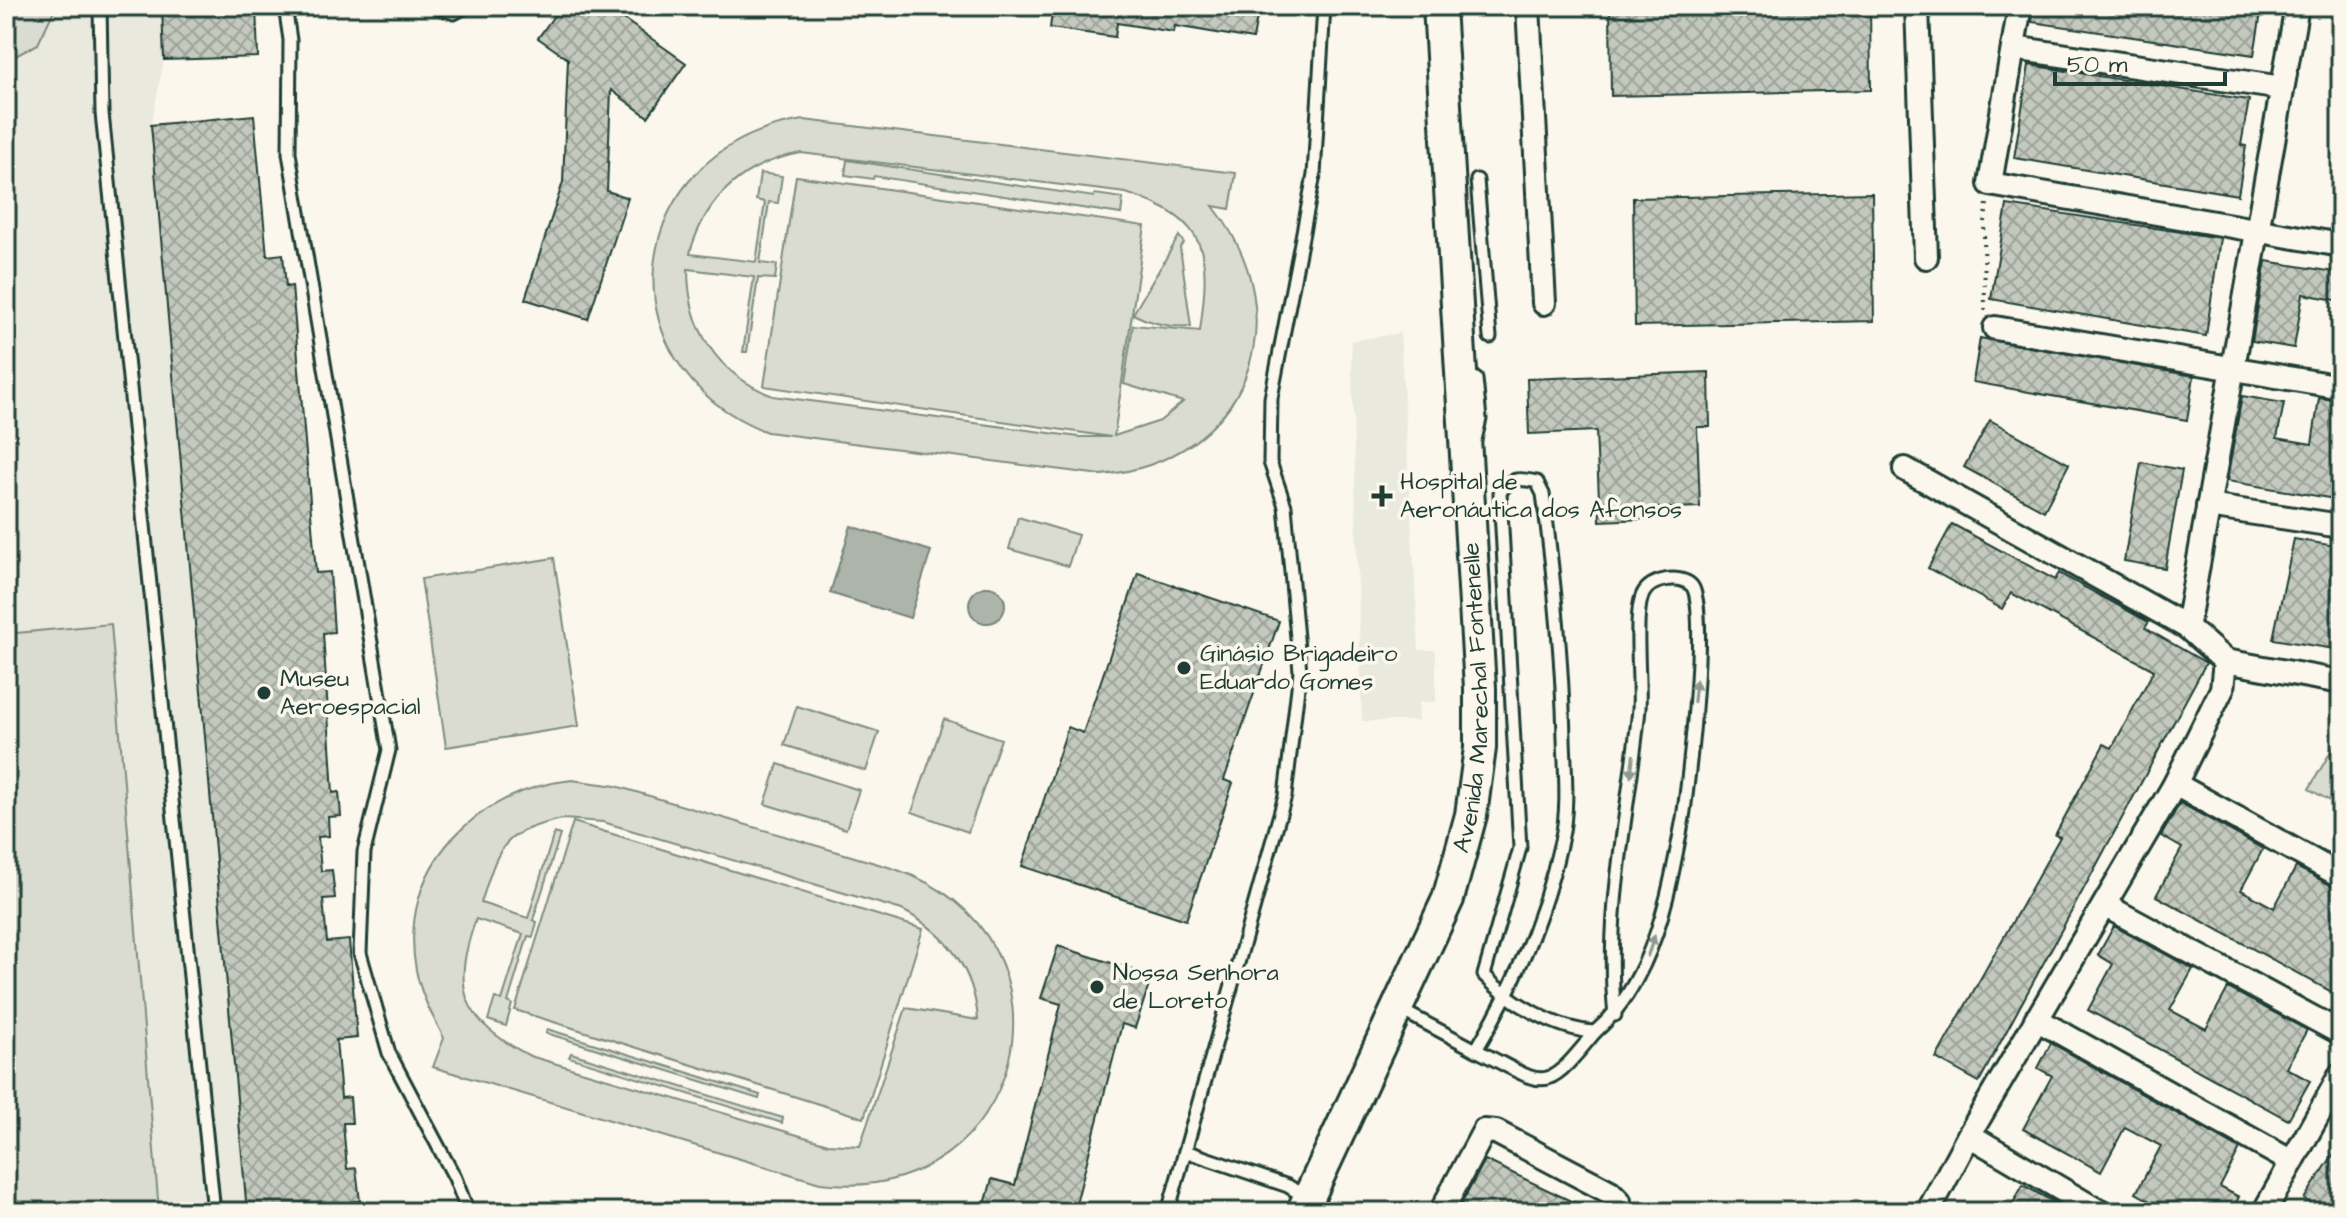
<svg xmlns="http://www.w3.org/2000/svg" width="2347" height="1218" font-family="'Architects Daughter',sans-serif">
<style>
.built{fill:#eae9de}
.grass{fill:#dbdcd1;stroke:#7d8c82;stroke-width:2;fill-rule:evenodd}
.water{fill:#adb4aa;stroke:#74847b;stroke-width:2}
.building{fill:url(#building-cross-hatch);stroke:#1f3d34;stroke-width:2}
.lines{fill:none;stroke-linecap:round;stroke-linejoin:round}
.lane-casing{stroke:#1f3d34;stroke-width:17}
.street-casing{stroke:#1f3d34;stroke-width:28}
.secondary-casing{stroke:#1f3d34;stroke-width:36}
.path{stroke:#1f3d34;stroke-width:4;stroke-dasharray:2 6;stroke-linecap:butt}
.lane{stroke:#fbf7ec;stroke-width:11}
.street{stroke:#fbf7ec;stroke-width:22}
.secondary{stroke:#fbf7ec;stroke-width:30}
.oneway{fill:#8d9a90}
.poi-dot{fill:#1f3d34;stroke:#fbf7ec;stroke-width:3}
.labels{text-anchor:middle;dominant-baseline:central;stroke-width:7;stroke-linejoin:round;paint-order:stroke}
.poi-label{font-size:24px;fill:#1f3d34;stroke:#fbf7ec;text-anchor:start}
.street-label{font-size:24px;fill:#1f3d34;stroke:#fbf7ec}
</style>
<defs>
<pattern id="building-cross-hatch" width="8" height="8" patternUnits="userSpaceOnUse" patternTransform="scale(2)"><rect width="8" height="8" fill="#c4c9be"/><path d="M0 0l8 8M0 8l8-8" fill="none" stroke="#9fa49b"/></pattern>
</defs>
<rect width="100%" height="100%" fill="#fbf7ec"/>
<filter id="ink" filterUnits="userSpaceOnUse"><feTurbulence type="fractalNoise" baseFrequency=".0125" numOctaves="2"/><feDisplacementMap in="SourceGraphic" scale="16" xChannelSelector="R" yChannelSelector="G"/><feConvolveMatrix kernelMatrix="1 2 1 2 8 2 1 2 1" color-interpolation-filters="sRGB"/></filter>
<g filter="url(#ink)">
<!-- built -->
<g class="built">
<path d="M56,6H162L164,60L151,125L247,1212H159L111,625L6,634V61L38,44Z"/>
<path d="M1400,333L1419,650H1436V702H1419L1418,721H1362L1351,341Z"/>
</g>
<!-- grass -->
<g class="grass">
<path d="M6,6H56L38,44L6,61Z"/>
<path d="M804,120L1236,173L1230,209L1213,206C1302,319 1246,462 1101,475L767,432C597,366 625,146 804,120ZM801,153L1126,193C1211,220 1210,254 1200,331L1133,325L1124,384L1183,402L1160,421L1114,436L1145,226L796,176L764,386L1111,437H1079L773,396C717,374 688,329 688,269L754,277L743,352H747L758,278L775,279L777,265L760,263L769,202L778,203L782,176L760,173L756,200L765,202L756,262L690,254L691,249C708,195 745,163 801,153Z"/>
<path d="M847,160L1094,197L1095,194L1123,198L1121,214L874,176L873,179L845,175Z"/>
<path d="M1179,236L1184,243L1180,247L1191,326C1170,328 1152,324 1133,314Z"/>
<path d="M1018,517L1078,535L1068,566L1009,549Z"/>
<path d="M554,558L579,726L446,747L421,579Z"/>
<path d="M111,624L159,1212H6V634Z"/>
<path d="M797,706L879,732L866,771L784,745Z"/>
<path d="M944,719L1001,739L968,832L912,812Z"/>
<path d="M2341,734V807L2309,789Z"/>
<path d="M778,764L859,790L846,829L765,804Z"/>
<path d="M572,780L616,786L895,869C1092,936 1026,1209 820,1183L433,1067L444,1038C432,1015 421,996 416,970C397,868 475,790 572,780ZM563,819L603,822L902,910C947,933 974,969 978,1020L906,1008L860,1146L828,1144L530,1056C461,1020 451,989 476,919L523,934L502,1000L495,998L488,1020L506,1026L512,1004L508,1002L528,936L533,937L537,922L533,920L560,835L554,833L528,918L481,903C499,847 500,832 563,819Z"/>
<path d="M573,822L923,929L864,1118L515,1010Z"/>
<path d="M547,1029L760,1095L759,1099L546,1033Z"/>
<path d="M571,1053L783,1118L782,1123L569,1057Z"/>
</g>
<!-- water -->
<g class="water">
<path d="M851,526L931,551L910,618L830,593Z"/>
<circle cx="987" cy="605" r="18"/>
</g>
<!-- building -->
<g class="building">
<path d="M162,6H256L258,57L164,60Z"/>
<path d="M561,6H605L686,63L648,117L611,90L607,191L628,198L588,319L525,299L563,182L568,59L538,38Z"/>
<path d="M1053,6H1259L1253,39L1175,26L1174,32L1117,23L1115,37L1050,28Z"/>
<path d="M1610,6H1870L1871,90L1611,96Z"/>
<path d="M2034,6H2218L2261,13L2254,55L2032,22Z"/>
<path d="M2029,65L2249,100L2241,145L2246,146L2238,195L2014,158Z"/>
<path d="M254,115L267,256L283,254L286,287L292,286L316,573L330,572L334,632L323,633L333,793L339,792L341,816L328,817L329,836L318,837L321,871L332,870L335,898L323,899L327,942L349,940L357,1038L336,1040L341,1098L350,1097L352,1123H343L347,1169L356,1168L360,1201L350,1202L351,1212H247L151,125Z"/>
<path d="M1872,193L1874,321L1635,326L1633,198Z"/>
<path d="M2007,205L2220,238L2206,336L1991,299Z"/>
<path d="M2266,261L2341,273V301L2303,294L2294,348L2252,341Z"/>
<path d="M1980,338L2194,376L2187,420L1973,382Z"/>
<path d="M1709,372L1710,427H1697L1700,507L1644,509L1645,519L1600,521L1596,431L1529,434L1527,379Z"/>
<path d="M2242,396L2284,403L2277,438L2312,444L2319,398L2341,401V500L2227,481Z"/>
<path d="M1990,420L2069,464L2044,511L1964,467Z"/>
<path d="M2141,462L2182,470L2165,568L2124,561Z"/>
<path d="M1952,524L2055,580L2059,573L2145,620L2149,622L2145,628L2206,663L1979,1082L1936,1058L2060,837L2055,835L2104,744L2112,748L2154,670L2011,593L2002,609L1928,568Z"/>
<path d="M2294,539L2341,547V650L2273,639Z"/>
<path d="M1138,573L1279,621L1224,780L1233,783L1186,920L1022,866L1068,727L1083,733Z"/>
<path d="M2180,803L2263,849L2241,890L2274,908L2296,867L2341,890V997L2156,896L2182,848L2161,836Z"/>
<path d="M2114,926L2193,969L2170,1010L2206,1029L2228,988L2307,1030L2286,1068L2310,1081L2288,1120L2088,1010L2113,964L2098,955Z"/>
<path d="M1058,946L1152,976L1135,1028L1122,1024L1074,1212H983L992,1179L1015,1185L1061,1004L1041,998Z"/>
<path d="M2051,1043L2240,1149L2220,1187L2239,1197L2231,1212H2170L2136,1193L2161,1146L2125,1127L2101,1172L2023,1129L2052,1076L2038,1068Z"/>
<path d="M2341,1143V1212H2324L2304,1199Z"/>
<path d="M1485,1160L1594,1212H1457Z"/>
<path d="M2023,1185L2072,1212H2008Z"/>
</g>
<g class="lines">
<!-- lane casing -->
<g class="lane-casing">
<g id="lane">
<path d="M100,6L102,113L214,1212"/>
<path d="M285,6L290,40L289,153L389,750L364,852L360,953L389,1053L455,1178L468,1212"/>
<path d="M434,6L454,13L467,6"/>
<path d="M1477,180L1490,337"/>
<path d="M1475,440L1480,419L1476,379"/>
<path d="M1399,1009L1476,1050C1514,986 1545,915 1561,841C1569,808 1565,772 1564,738C1562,655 1554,576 1543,494L1537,482C1519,478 1510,477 1500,493L1520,848L1484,975C1509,1002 1557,1030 1595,1032C1617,1013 1632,990 1644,964C1665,919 1674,866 1683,818C1688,785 1710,602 1691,585C1679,574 1650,579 1643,594C1633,613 1641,683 1639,709C1629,811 1604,913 1615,1015"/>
<path d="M1476,1050C1548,1086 1542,1097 1595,1032"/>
<path d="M1185,1151L1288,1186L1307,1198"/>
<path d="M1168,1212L1285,796L1300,671L1285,506L1270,462L1271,398L1314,175L1324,6"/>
</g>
</g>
<!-- street casing -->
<g class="street-casing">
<g id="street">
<path d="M1528,6L1544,303"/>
<path d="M1917,6L1926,257"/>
<path d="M2020,6L1990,184L2341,245"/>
<path d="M2013,48L2282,88"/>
<path d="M1995,328L2341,387"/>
<path d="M1905,469L2187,627L2225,661L2222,689L2175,784L1969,1135L1928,1212"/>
<path d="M2208,506L2341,526"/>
<path d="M2187,627L2297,6"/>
<path d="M2225,661L2341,682"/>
<path d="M2175,784L2341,876"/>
<path d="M2106,906L2341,1033"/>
<path d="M2036,1019L2292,1162"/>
<path d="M1969,1135L2100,1212"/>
<path d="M1441,1212L1484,1131L1496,1132L1610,1192L1619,1201V1212"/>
<path d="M2264,1212L2341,1074"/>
</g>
</g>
<!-- secondary casing -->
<g class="secondary-casing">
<g id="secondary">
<path id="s1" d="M1302,1212L1448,899L1471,815L1480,748V688L1439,6"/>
</g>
</g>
<!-- path -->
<path class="path" d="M1985,310L1984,231L1987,203"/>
<!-- lane -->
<use href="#lane" class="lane"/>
<!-- street -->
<use href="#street" class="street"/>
<!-- secondary -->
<use href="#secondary" class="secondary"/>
</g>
<!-- one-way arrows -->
<defs><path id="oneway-solid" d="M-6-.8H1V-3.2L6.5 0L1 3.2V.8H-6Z" transform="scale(2)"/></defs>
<g class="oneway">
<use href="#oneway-solid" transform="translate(1695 691) rotate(-84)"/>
<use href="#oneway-solid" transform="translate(1632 766) rotate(97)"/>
<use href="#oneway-solid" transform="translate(1651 946) rotate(-71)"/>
</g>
</g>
<!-- markers -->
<g class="poi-dot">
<path d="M1378 484h8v8h8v8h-8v8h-8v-8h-8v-8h8z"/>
<circle cx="1184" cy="668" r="8"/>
<circle cx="264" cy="693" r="8"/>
<circle cx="1097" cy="987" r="8"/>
</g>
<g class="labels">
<!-- poi labels -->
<g class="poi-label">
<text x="1400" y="482">Hospital de<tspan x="1400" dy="28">Aeronáutica dos Afonsos</tspan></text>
<text x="1200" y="654">Ginásio Brigadeiro<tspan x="1200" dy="28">Eduardo Gomes</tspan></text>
<text x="280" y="679">Museu<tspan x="280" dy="28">Aeroespacial</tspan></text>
<text x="1113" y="973">Nossa Senhora<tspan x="1113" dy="28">de Loreto</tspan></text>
</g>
<!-- street labels -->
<g class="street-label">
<text stroke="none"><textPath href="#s1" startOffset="550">Avenida Marechal Fontenelle</textPath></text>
</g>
</g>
<!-- margin -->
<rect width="2347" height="1218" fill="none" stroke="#fbf7ec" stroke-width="32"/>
<rect x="16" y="16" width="2315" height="1186" fill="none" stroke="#1f3d34" stroke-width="3" filter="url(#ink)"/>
<!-- scale -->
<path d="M2055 72v12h170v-12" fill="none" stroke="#1f3d34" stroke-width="4"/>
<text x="2067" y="72" font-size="24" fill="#1f3d34" stroke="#fbf7ec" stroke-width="6" paint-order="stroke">50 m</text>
</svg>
